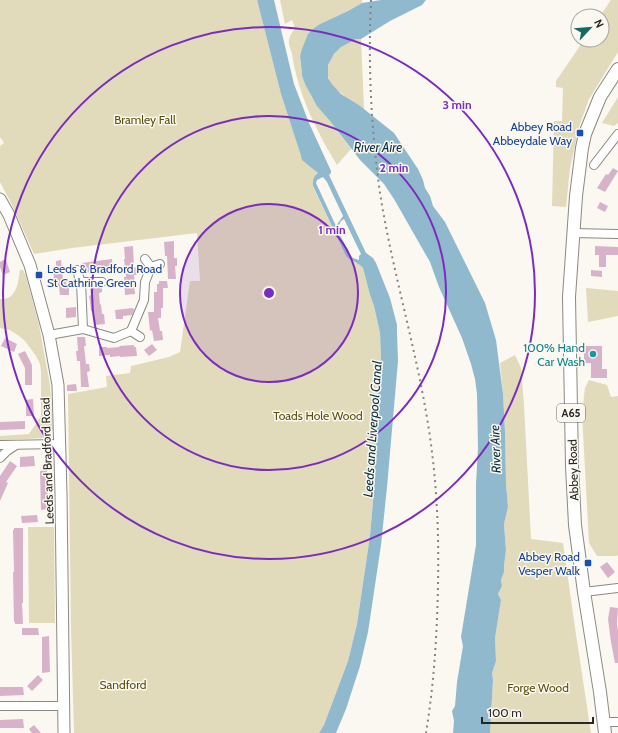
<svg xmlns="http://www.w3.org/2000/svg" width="618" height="733" font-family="Cabin,sans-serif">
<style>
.green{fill:#e1dabb}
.water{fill:#90b9ce;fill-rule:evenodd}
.building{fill:#d8b2c9}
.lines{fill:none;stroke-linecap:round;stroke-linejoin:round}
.street-casing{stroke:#8b8982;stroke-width:10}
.secondary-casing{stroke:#8b8982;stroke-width:13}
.primary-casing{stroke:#8b8982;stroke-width:14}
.street{stroke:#fff;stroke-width:8}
.secondary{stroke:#fff;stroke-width:11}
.primary{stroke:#fff;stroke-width:12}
.rail{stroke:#85847e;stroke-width:2;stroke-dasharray:2 4;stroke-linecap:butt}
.ring{fill:none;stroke:#7b2cbf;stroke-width:2}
.transit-dot{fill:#1a4fb4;stroke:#faf8f0;stroke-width:1.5}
.culture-dot{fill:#0f9aa8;stroke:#faf8f0;stroke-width:1.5}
.labels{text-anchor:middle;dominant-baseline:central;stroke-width:3;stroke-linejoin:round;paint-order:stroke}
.shield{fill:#faf8f0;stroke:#676661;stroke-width:1}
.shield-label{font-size:11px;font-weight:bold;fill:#282724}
.park-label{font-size:12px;fill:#5c4f0a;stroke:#faf8f0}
.transit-label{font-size:12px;fill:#164399;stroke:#faf8f0;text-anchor:end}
.culture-label{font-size:12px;fill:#0d838f;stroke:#faf8f0;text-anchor:end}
.street-label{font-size:12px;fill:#282724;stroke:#faf8f0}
.water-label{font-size:13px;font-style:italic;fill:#0c3141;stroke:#faf8f0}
.centre{fill:#7b2cbf;stroke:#faf8f0;stroke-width:2}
.ring-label{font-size:12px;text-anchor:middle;font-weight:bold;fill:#7b2cbf;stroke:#faf8f0;stroke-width:3;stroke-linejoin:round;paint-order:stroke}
</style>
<rect width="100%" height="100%" fill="#faf8f0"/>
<!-- green -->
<g class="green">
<path d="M0,0H257L281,94L301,156L318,173L313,187L346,256L353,262L361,264L363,268L370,295L374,306L380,333L381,357L379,378L374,490L370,536L357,624L348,661L324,725L319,733H74L71,627L68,394L107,387L106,376L130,373L131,366L169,357L180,352L190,281H200L197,233L72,248L34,254L12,205L0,182V146L4,143L0,137Z"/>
<path d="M280,0H362V3L348,11L320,24L314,28L300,56L302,76L311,96L318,106L330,121L351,149L337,165C316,130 298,94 292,54C291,50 288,43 289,39C290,35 293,31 295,28L292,20L285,24Z"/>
<path d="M611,0H618V52L589,99L579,127L570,168L566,207L552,206L554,121H562L563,88L556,87V81L584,40H602V16H600Z"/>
<path d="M356,39H361L364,109C357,103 348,99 341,93C336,89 331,84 329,79C324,68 332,55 340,48C344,44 351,42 356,39Z"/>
<path d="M618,97V123L614,126L602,123Z"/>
<path d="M20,270H23L26,276L39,325L50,385L53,429L49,436L46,438L0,440V436L29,434L41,416V372L40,364L36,356L25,341L19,336L10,330L0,328V299C17,300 18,283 20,270Z"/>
<path d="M586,288L618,291V316L588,322Z"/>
<path d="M515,355L521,368L524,405L531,539L563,543L575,628L591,733H490L493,680L492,673L496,661L495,638L501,600L498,594L502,586L501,580L504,572V566L506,550L504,524L508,507L506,484L505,432L503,394L500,363Z"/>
<path d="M589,380L607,385L611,397L618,396V555L617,556H597L589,543L582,414L585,388Z"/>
<path d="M28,527H54L55,623H29Z"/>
</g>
<!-- water -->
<g class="water">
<path d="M257,0H274L294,84L309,123L331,171V173L329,175L366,253L373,258L376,263L390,298L397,325V332L398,361L387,487L381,545L368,632L360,666L346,709L336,733H319L324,725L348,661L357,624L370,536L374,490L379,378L381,357L380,333L374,306L370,295L363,268C359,262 351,262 346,256L313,186C313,180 313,177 318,173L302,160L301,156L281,94ZM323,177L327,182L343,216L336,226L316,183L317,180ZM344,219L361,254L359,256V260L353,258L350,255L337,229L341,221Z"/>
<path d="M381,0H426L422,5L390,21L361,39H356L341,47L334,54L328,65V78L332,84L341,94L359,105L394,133L418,169L423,180L425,188L430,196L433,206L445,222L485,303L496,340L503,394L505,432L506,484L508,507L504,524L506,550L504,566V572L501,580L502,586L498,594L501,600L495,638L496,661L492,673L493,680L490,733H453L454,721L452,711L455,706L457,682L463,646L461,637L476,545V484L478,448L477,394L475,379L471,364L462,338L439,287L430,262L394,199L384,184L360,160L330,121L317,106L306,86L302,76L301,64L300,56L302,49L308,34L314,28L320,24L348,11L362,3Z"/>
</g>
<!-- building -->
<g class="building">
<path d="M613,168L618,171L605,192L597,188L606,174L608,175Z"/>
<path d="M600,202L608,206L605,212L597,208Z"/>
<path d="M174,241V258H177V266H175L176,279H168L167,256H165L164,242Z"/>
<path d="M133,246L134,268L137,267V275H134L135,284H134L135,294L125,295L124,277H126L124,259H125L124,247Z"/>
<path d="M595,246L618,247V255H606V267H599V255H595Z"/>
<path d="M112,259L113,270L94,271V272L84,273L82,263Z"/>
<path d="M3,260H6L10,272L3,275L0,267V262Z"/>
<path d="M61,260L63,280H66L67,288L69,287V295H60L59,286H58V280L54,281L53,267L56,266V261Z"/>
<path d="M591,270L602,271V277L591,276Z"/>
<path d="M159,281H167L168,288H163V308H161V318H158L160,331H162L163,340L154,341L152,330L150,331L148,312H154V292H157V284H159Z"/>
<path d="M90,288H102V292L99,293L100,305L101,304L102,314H104L105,324L95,325L94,311H91L90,301L89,296L91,295Z"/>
<path d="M76,307V317L66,318V308Z"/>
<path d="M133,308L134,310L132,315L123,316V319H116L115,310Z"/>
<path d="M77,337H85L86,346H84L86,364H89L90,371L87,372L89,387H81L80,361H77L76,351H78Z"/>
<path d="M5,338L17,344L14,352L1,346Z"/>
<path d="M152,344L157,350L149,356L144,350Z"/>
<path d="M134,345V347H136L137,356L120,357V356L110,357V355L99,356V347H107V348L120,347L119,346Z"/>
<path d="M584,346H602V369H607V378H591V363H584Z"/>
<path d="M25,351L32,365V385H25V368L18,354Z"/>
<path d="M76,384L77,391H67V385Z"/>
<path d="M33,399L34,416H26V400Z"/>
<path d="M25,421V429L0,430V422Z"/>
<path d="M34,456L35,466L20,467V457Z"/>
<path d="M10,461L17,466L6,482L8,483L0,501V476Z"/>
<path d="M47,470L48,509L41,510L40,471Z"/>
<path d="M37,515L38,522L22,523L21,516Z"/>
<path d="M14,528H23V603H22L23,624H15V622H14L13,572H14L13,530H14Z"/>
<path d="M607,562L615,572L608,578L600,567Z"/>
<path d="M610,607L618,608L617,624L618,631V663H615L611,642L608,619Z"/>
<path d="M22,628H38L39,635H22Z"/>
<path d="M49,636L50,672L42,673V637Z"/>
<path d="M38,675L43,680L32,691L27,686Z"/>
<path d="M0,687H23L24,695L0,696Z"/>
<path d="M23,719L24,728H0V720Z"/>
<path d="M34,725L41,733H32L29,729Z"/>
</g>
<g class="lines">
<!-- street casing -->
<g class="street-casing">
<g id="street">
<path d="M594,165L618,134"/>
<path d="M573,233L618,234"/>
<path d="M145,259L151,267L160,264"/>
<path d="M77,270L79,277L81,282"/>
<path d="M83,329L81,282H102"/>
<path d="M131,331L140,337"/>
<path d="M49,335L83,329L114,338L131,331L144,300L145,282L151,267"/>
<path d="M0,445L60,444"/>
<path d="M0,458L7,451L16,445"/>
<path d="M584,592L618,588"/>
<path d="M0,706H63"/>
<path d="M603,722H618"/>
</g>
</g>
<!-- secondary casing -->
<g class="secondary-casing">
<path id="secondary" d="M0,199L9,215L30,265L49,335L58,385L61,494L64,733"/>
</g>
<!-- primary casing -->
<g class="primary-casing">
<path id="primary" d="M605,733L600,692L584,592L575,525L572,466L569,297L576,196L582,148L585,134L600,97L618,69"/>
</g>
<!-- street -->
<use href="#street" class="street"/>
<!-- secondary -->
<use href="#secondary" class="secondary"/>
<!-- primary -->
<use href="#primary" class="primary"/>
<!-- rail -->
<path class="rail" d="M371,0C368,64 371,129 380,193C393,275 418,354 430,437C437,486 439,535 438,585C437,635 434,684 426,733"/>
</g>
<!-- distance rings -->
<circle cx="269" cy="293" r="89" fill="#7b2cbf" fill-opacity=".12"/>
<g class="ring">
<circle cx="269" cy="293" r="89"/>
<circle cx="269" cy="293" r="177"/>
<circle cx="269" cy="293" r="266"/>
</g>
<!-- markers -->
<g class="transit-dot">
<rect x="576" y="129" width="8" height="8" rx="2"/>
<rect x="35" y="271" width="8" height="8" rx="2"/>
<rect x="584" y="559" width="8" height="8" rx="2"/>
</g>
<circle class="culture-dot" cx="593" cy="354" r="4"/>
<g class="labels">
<!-- shield labels -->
<rect class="shield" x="557" y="404" width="28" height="18" rx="3"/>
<g class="shield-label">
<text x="571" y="413">A65</text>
</g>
<!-- park labels -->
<g class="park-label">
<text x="145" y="119">Bramley Fall</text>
<text x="318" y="415">Toads Hole Wood</text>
<text x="123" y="684">Sandford</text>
<text x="538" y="687">Forge Wood</text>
</g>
<!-- transit labels -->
<g class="transit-label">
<text x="572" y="126">Abbey Road<tspan x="572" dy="14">Abbeydale Way</tspan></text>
<text x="47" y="268" text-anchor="start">Leeds &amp; Bradford Road<tspan x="47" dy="14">St Cathrine Green</tspan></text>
<text x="580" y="556">Abbey Road<tspan x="580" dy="14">Vesper Walk</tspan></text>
</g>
<!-- culture labels -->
<g class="culture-label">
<text x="585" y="347">100% Hand<tspan x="585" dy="14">Car Wash</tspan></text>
</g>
<!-- street labels -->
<g class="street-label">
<text transform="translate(47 461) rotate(-92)">Leeds and Bradford Road</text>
<text transform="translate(573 470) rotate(-92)">Abbey Road</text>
</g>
<!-- water labels -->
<g class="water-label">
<text x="378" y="147">River Aire</text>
<text transform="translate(372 429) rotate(-86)">Leeds and Liverpool Canal</text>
<text transform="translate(495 449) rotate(-92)">River Aire</text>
</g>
</g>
<circle cx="269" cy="293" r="6" class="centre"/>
<g class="ring-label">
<text x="457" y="109">3 min</text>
<text x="394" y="172">2 min</text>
<text x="332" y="234">1 min</text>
</g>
<!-- north arrow -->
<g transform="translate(590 28) rotate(64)"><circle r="19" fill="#faf8f0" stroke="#a6a49e"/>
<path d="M0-3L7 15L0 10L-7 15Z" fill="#1a6762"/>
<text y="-6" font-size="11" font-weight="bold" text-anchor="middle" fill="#282724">N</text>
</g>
<!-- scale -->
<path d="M482 717v6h111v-6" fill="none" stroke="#282724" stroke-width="2"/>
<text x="488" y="717" font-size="12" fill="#282724" stroke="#faf8f0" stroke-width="3" paint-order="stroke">100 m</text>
</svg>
